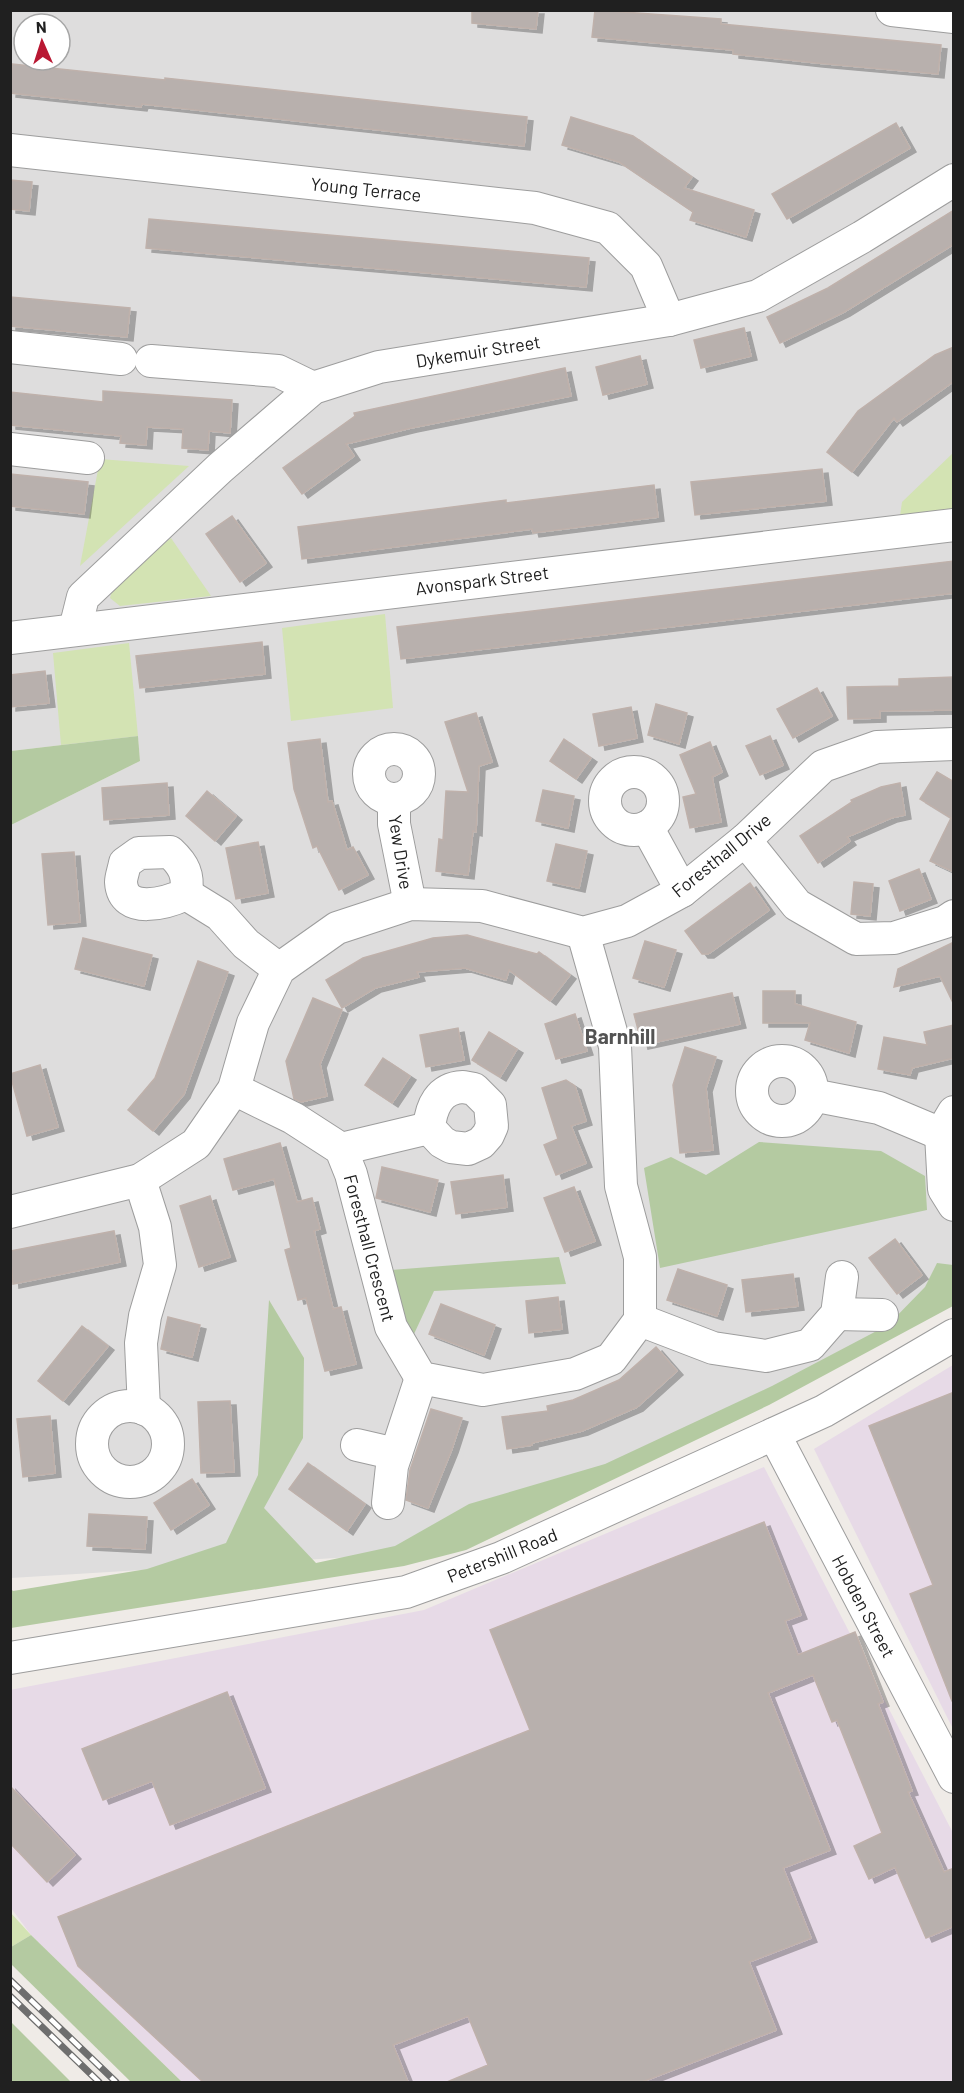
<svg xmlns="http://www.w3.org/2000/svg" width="964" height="2093" font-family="Barlow,sans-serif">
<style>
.residential{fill:#dedddd;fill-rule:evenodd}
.industrial{fill:#e7dae7}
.grass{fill:#d3e3b3}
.forest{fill:#b4caa1}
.building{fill:#b8b0ad;stroke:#bfb1ab;stroke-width:1.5;filter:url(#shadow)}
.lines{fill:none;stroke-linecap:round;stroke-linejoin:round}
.minor-casing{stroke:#9d9d9d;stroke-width:34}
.minor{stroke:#fff;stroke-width:32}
.rail-casing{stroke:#6e6e6e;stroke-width:7}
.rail{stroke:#fff;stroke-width:4.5;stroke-dasharray:14;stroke-linecap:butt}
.labels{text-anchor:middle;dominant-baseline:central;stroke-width:5;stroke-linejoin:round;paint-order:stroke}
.street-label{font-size:18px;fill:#202020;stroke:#fff}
.quarter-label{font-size:21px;font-weight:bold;fill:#535353;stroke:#fff}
</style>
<defs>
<filter id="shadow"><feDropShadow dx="6" dy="4" stdDeviation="0" flood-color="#0004"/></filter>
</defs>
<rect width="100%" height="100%" fill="#efebe7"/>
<!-- residential -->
<path class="residential" d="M11,11H953V1303L466,1550L11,1578V825L140,761L138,736L11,751ZM24,24H60V60H24Z"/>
<!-- industrial -->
<g class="industrial">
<path d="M953,1365V1729L814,1449Z"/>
<path d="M764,1467L953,1833V2082H182L31,1935L11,1908L10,1690L424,1610Z"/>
</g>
<!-- grass -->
<g class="grass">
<path d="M953,453V510L900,516L902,502Z"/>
<path d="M100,459L189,466L80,566Z"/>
<path d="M171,538L211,596L120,606L110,598L114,583Z"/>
<path d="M385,614L393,708L291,721L282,628Z"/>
<path d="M129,643L138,736L61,745L53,653Z"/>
<path d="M10,1912L31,1935L11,1947H10Z"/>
</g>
<!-- forest -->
<g class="forest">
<path d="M138,736L140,761L11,825V751Z"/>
<path d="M759,1142L881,1151L925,1176L927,1210L660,1268L644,1168L671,1157L706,1175Z"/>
<path d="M559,1257L566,1284L434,1291L414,1334L394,1312L391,1270Z"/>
<path d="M937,1263L953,1265V1306L769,1405L466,1550L404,1566L11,1628V1589L13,1591L147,1569L226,1543L258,1475L269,1300L304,1358L303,1438L264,1508L316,1563L395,1546L469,1504L605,1464L772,1386L888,1325L925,1287Z"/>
<path d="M31,1935L182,2082H131L11,1964V1947Z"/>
<path d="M10,2022H11L71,2082H11Z"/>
</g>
<!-- building -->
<g class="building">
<path d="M472,10H538L536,29L472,23Z"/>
<path d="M595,10L721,19V24L941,45L938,74L817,63L733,54V50L592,37Z"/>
<path d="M12,64L165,80V78L527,117L524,146L142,104L141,107L10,93Z"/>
<path d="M571,117L633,136L692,177L684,188L754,210L746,237L690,220L693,212L619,162L562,145Z"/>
<path d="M896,123L910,148L787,219L772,194Z"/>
<path d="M10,180L32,182L29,211L10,209Z"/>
<path d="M954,210V244L844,312L780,343L767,317L828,288Z"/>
<path d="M149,219L589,258L586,287L146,248Z"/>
<path d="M10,297L130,308L127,337L10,326Z"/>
<path d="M744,328L751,356L701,368L694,340Z"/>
<path d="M954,347V381L897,422L894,418L852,472L827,452L858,411L935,355Z"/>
<path d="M640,356L647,384L603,395L596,367Z"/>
<path d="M565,368L571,396L411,428L346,444L354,456L302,494L283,468L355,416L354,413Z"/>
<path d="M103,391L232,400L230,433L209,431L208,450L182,448L183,429L147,427L146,445L120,443L121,436L10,425V392L103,402Z"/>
<path d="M822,469L826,501L695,515L691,482Z"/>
<path d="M10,474L88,482L84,514L10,506Z"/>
<path d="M654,485L658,517L533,533L532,529L302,559L298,527L506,500V503Z"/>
<path d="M232,516L266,563L240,582L206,534Z"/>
<path d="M954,561V593L401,659L397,627Z"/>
<path d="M262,642L265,674L140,688L136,656Z"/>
<path d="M45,671L49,703L10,707V675Z"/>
<path d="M954,677V710L880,711V718L848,719L847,687L899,686V679Z"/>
<path d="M817,688L832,716L793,738L777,709Z"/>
<path d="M656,704L687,713L679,744L648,735Z"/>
<path d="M631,707L637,738L599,746L593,714Z"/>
<path d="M476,713L492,762L479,766L476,832L473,831L468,875L436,871L439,839L443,840L446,791L468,792L445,722Z"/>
<path d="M770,736L783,765L760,775L746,746Z"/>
<path d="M320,739L328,802L332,801L347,850L353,847L368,875L339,890L317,846L313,848L294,789L288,743Z"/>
<path d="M564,739L591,758L576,779L550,761Z"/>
<path d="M710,742L722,772L712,777L721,822L690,828L683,797L696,794L680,755Z"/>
<path d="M937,772L954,782V872L930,861L951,818L920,799Z"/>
<path d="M167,783L169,815L104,820L102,788Z"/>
<path d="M900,783L905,815L891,818L847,837L850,841L818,863L800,836L852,802L851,800L881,787Z"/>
<path d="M543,790L574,796L568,828L536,821Z"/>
<path d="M207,791L236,816L215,841L186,816Z"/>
<path d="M258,842L268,893L236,899L226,848Z"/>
<path d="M556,844L587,851L579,888L547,881Z"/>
<path d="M74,852L80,922L48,925L42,854Z"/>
<path d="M919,869L931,899L900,911L889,881Z"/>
<path d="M854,882L873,884L870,916L851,914Z"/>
<path d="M750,883L769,910L708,954H702L685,931Z"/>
<path d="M467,935L537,954L539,952L570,975L550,1001L509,970L506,980L465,968L417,972L419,977L375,988L342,1008L326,980L363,958L433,938Z"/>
<path d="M83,938L152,955L144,986L75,969Z"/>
<path d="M645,941L676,950L664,987L633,978Z"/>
<path d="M954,942V1005L940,976L894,987L898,969Z"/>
<path d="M198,961L228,972L184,1094L153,1131L128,1110L155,1078Z"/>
<path d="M763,991H795V1004L856,1022L849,1053L805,1040L810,1023H763Z"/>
<path d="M732,993L740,1024L642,1045L634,1014Z"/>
<path d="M313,998L342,1010L320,1064L327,1096L301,1102L294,1099L286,1061Z"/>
<path d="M575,1014L587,1051L556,1059L545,1024Z"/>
<path d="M954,1025V1058L912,1068L910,1075L878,1069L884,1037L927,1045L924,1032Z"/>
<path d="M458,1028L464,1060L426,1067L420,1035Z"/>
<path d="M489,1032L517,1049L500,1077L472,1060Z"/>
<path d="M685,1047L716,1057L706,1088L713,1150L680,1153L673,1085Z"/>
<path d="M383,1058L410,1076L392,1103L365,1085Z"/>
<path d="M40,1065L58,1127L27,1136L10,1074Z"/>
<path d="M566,1080L575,1086L586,1121L571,1126L586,1163L556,1175L544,1145L558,1139L542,1088Z"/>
<path d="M280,1143L297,1202L312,1198L320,1229L314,1231L333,1309L341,1307L356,1364L325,1371L306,1298L298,1300L285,1250L291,1248L274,1179L233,1190L224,1159Z"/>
<path d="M382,1167L438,1180L430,1212L376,1198Z"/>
<path d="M503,1175L507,1207L456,1214L451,1182Z"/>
<path d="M574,1187L595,1241L565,1252L544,1198Z"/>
<path d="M210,1196L230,1257L199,1267L180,1206Z"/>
<path d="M114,1231L120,1262L13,1284L10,1251Z"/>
<path d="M895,1239L922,1275L897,1294L869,1258Z"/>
<path d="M678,1269L727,1285L717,1316L667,1300Z"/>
<path d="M793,1274L798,1306L746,1312L742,1280Z"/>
<path d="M558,1297L562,1329L529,1333L526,1301Z"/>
<path d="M441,1304L495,1325L484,1355L429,1334Z"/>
<path d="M168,1317L200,1325L192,1357L161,1349Z"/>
<path d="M82,1326L108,1346L63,1401L38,1381Z"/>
<path d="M656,1347L677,1371L637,1407L582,1431L532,1443V1445L507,1449L502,1417L548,1411L547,1406L573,1400L619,1380Z"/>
<path d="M954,1392V1701H952L910,1594L933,1585L869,1426Z"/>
<path d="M230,1401L234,1472L201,1473L198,1402Z"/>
<path d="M431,1409L462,1418L452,1449L428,1508L406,1500L410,1470Z"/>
<path d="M50,1416L55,1473L23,1477L17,1419Z"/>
<path d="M308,1463L365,1504L347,1531L289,1489Z"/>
<path d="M192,1479L209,1505L171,1530L154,1503Z"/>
<path d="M89,1514L147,1517L145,1549L87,1546Z"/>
<path d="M764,1522L801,1615L785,1621L798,1655L855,1632L883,1702L878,1704L912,1791L908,1792L944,1872L954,1868V1926L926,1938L895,1867L869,1879L854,1846L882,1833L837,1720L832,1722L813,1675L768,1693L830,1850L783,1868L811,1938L749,1962L776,2030L642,2082H447L488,2065L468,2016L393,2045L408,2082H203L78,1966L58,1917L530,1730L490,1630Z"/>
<path d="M227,1692L265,1788L170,1825L152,1781L103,1800L82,1749Z"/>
<path d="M10,1786L75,1855L47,1882L10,1843Z"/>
</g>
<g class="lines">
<!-- minor casing -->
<g class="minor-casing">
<g id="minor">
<path d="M892,10L954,17"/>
<path d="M10,150L535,208L608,228L646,266L669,320"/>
<path d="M10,347L121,359"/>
<path d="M151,361L278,371L313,388"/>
<path d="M10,449L88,458"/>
<path d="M75,629L83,597L220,468L313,388L379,367L669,320L758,296L862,237L954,180"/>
<path d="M10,638L954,525"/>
<circle cx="394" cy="774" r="25"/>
<circle cx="634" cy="801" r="29"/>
<path d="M394,800V824L410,904"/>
<path d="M647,827L682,891"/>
<path d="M745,840L797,905L856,939L894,938L945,922L954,916"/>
<path d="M170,852C184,865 189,875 186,894C167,903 123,916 121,882C121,877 124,869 125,863L139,853Z"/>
<path d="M186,894L220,915L246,944L279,969"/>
<circle cx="782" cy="1091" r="30"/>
<path d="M463,1087L474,1089L490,1105L492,1126L488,1135L481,1143L468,1149L451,1147L442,1142L429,1128C431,1107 439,1088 463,1087Z"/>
<path d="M234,1089L293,1118L341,1149L351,1174L391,1327L421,1378L483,1390L575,1374L611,1359L640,1320V1257L621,1186L615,1046L583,933"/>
<path d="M812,1095L879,1108L941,1134"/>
<path d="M954,1112L941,1134L944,1189L954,1205"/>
<path d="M341,1149L429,1128"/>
<path d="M140,1180L155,1227L160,1265L145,1316L141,1343L144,1409"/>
<path d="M10,1212L140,1180L196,1144L234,1089L253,1023L279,969L337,928L410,904L482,906L583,933L627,921L682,891L745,840L823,766L877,747L954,744"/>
<path d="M837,1314L882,1315"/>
<path d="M640,1320L713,1348L766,1356L810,1345L837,1314L842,1277"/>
<circle cx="130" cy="1444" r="38"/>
<path d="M774,1434L954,1777"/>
<path d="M357,1445L396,1454"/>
<path d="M388,1503L392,1466L421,1378"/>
<path d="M10,1658L406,1592L501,1558L824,1411L954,1335"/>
</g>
</g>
<!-- minor -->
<use href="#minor" class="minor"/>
<!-- rail casing -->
<g class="rail-casing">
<g id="rail">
<path d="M10,1980L116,2082"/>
<path d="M10,1996L99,2082"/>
</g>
</g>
<!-- rail -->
<use href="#rail" class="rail"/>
</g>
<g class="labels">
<!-- street labels -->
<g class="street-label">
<text transform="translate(366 189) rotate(6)">Young Terrace</text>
<text transform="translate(478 351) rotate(-9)">Dykemuir Street</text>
<text transform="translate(482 580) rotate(-7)">Avonspark Street</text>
<text transform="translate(401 852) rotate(81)">Yew Drive</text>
<text transform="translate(721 855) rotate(-39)">Foresthall Drive</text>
<text transform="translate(370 1248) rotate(75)">Foresthall Crescent</text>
<text transform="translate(502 1555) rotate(-22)">Petershill Road</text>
<text transform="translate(864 1606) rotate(62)">Hobden Street</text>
</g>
<!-- quarter labels -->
<g class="quarter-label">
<text x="620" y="1035">Barnhill</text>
</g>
</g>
<!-- border -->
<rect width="964" height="2093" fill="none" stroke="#202020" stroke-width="24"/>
<!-- north arrow -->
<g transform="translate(42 42) rotate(357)"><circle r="28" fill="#ffffff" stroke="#a6a6a6" stroke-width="1.5"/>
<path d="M0-4.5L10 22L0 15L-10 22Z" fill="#b91732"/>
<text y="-9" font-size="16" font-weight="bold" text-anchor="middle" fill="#202020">N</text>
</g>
</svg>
